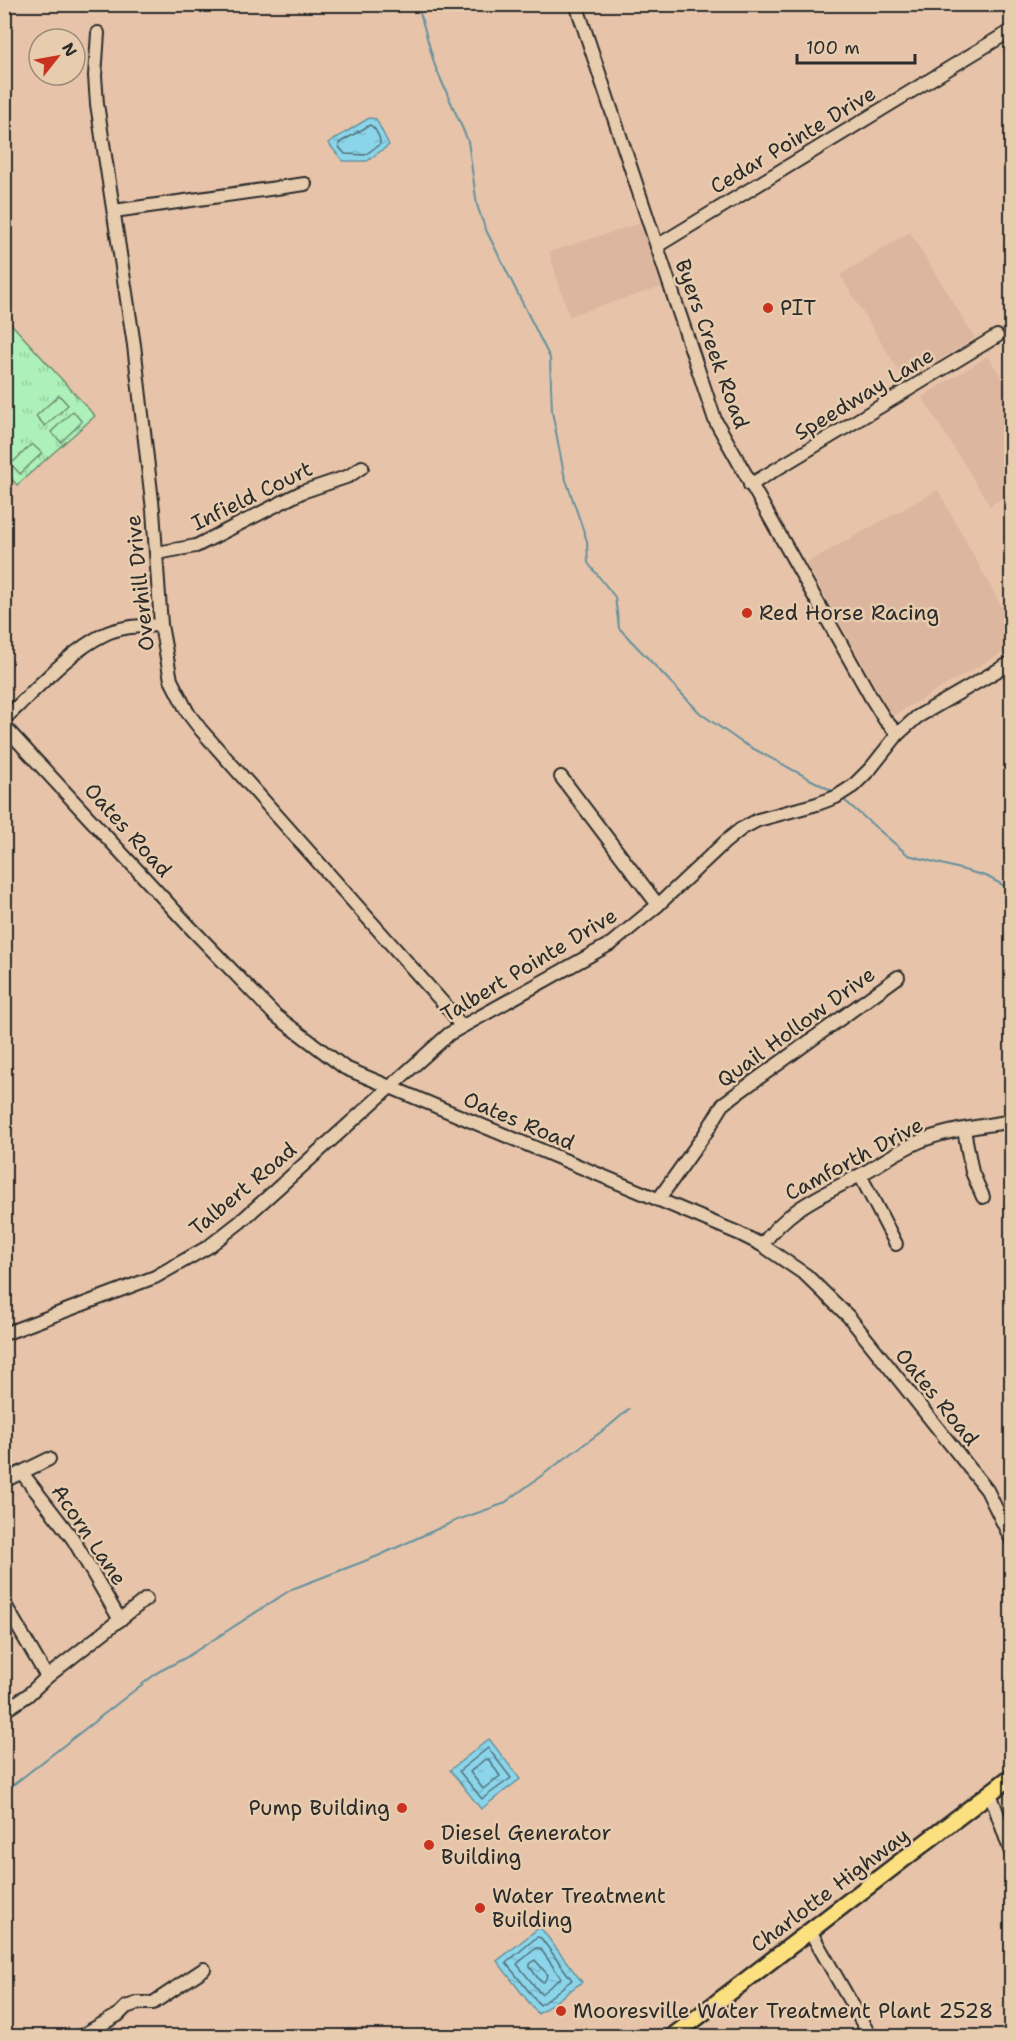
<svg xmlns="http://www.w3.org/2000/svg" width="1016" height="2041" font-family="'Shantell Sans',sans-serif">
<style>
.built{fill:#dcb69f}
.grass{fill:url(#grass-tufts);stroke:#6c8e72;stroke-width:1.5}
.pitch{fill:#aef0b9;stroke:#6c8e72;stroke-width:1.5}
.water{fill:url(#water-ripples);stroke:#65919e;stroke-width:1.5}
.lines{fill:none;stroke-linecap:round;stroke-linejoin:round}
.shore{stroke:#516f78;stroke-width:1.5}
.stream{stroke:#65919e;stroke-width:2}
.minor-casing{stroke:#2b2b2b;stroke-width:16}
.major-casing{stroke:#2b2b2b;stroke-width:20}
.minor{stroke:#e7ccae;stroke-width:12}
.major{stroke:#fce080;stroke-width:15}
.poi-dot{fill:#c8321e;stroke:#e7ccae;stroke-width:2}
.labels{text-anchor:middle;dominant-baseline:central;stroke-width:5;stroke-linejoin:round;paint-order:stroke}
.street-label{font-size:21px;fill:#2b2b2b;stroke:#e7ccae}
.poi-label{font-size:21px;fill:#2b2b2b;stroke:#e7ccae;text-anchor:start}
</style>
<defs>
<pattern id="grass-tufts" width="24" height="20" patternUnits="userSpaceOnUse" patternTransform="scale(1.5)"><rect width="24" height="20" fill="#aef0b9"/><path d="M3 7l-1-3M5 7V3M7 7l1-3M15 17l-1-3M17 17v-4M19 17l1-3" fill="none" stroke="#96ce9f"/></pattern>
<pattern id="water-ripples" width="26" height="14" patternUnits="userSpaceOnUse" patternTransform="scale(1.5)"><rect width="26" height="14" fill="#8bd5eb"/><path d="M2 4q2-2 4 0t4 0M15 11q2-2 4 0t4 0" fill="none" stroke="#78b7ca"/></pattern>
</defs>
<rect width="100%" height="100%" fill="#e7c4a9"/>
<filter id="ink" filterUnits="userSpaceOnUse"><feTurbulence type="fractalNoise" baseFrequency=".0167" numOctaves="2"/><feDisplacementMap in="SourceGraphic" scale="12" xChannelSelector="R" yChannelSelector="G"/><feConvolveMatrix kernelMatrix="1 2 1 2 8 2 1 2 1" color-interpolation-filters="sRGB"/></filter>
<g filter="url(#ink)">
<!-- built -->
<g class="built">
<path d="M641,223L661,287L569,316L549,252Z"/>
<path d="M910,232L975,338L905,381L840,275Z"/>
<path d="M988,356L1012,395L1011,492L990,506L922,397Z"/>
<path d="M938,490L1011,624V648L892,716L806,563Z"/>
</g>
<!-- grass -->
<path class="grass" d="M5,317L95,416L17,485L5,471Z"/>
<!-- pitch -->
<g class="pitch">
<path d="M59,395L68,405L45,426L36,416Z"/>
<path d="M73,411L82,422L61,442L51,432Z"/>
<path d="M32,444L42,453L20,474L11,464Z"/>
</g>
<!-- water -->
<g class="water">
<path d="M369,118L376,119L389,145L367,161H343L328,143Z"/>
<path d="M489,1739L520,1779L481,1809L450,1770Z"/>
<path d="M540,1927L582,1982L538,2014L497,1961Z"/>
</g>
<g class="lines">
<!-- shore -->
<g class="shore">
<path d="M370,125C375,127 381,139 380,144L365,155L345,154L339,147V143Z"/>
<path d="M488,1748L511,1778L482,1799L459,1771Z"/>
<path d="M485,1759L489,1760L500,1776L483,1789L470,1772Z"/>
<path d="M537,1937L541,1938L572,1980L540,2005L506,1963Z"/>
<path d="M536,1948H540L561,1978L541,1994L517,1964Z"/>
<path d="M535,1960L548,1975L544,1982L540,1981L530,1967V1964Z"/>
</g>
<!-- stream -->
<g class="stream">
<path d="M420,4V13L435,66L468,141L477,205L485,228L550,358L552,411L564,474L587,541L588,563L615,597L619,628L700,713L741,742L834,792"/>
<path d="M844,800L908,855L986,876L1012,890"/>
<path d="M4,1792L158,1672L185,1658L292,1589L378,1556L457,1520L503,1504L609,1426L629,1409"/>
</g>
<!-- minor casing -->
<g class="minor-casing">
<g id="minor">
<path d="M576,4L715,420L872,699L885,720L898,734"/>
<path d="M98,33L95,76L97,104L134,345L153,510L161,625L171,680L188,713L201,730L452,1013L461,1027"/>
<path d="M114,211L305,184"/>
<path d="M657,246L1012,30"/>
<path d="M750,485L997,336"/>
<path d="M157,553L196,546L302,492L349,476L362,467"/>
<path d="M4,719C33,693 68,652 103,635C121,626 142,626 161,625"/>
<path d="M4,726L189,926L275,1015L345,1068L738,1233L762,1245L806,1275L849,1317L987,1490L1012,1541"/>
<path d="M561,777L658,905"/>
<path d="M964,1130L972,1172L983,1197"/>
<path d="M860,1175L896,1244"/>
<path d="M658,1200L705,1134L724,1103L898,977"/>
<path d="M762,1245C791,1206 821,1196 862,1174C883,1162 903,1147 926,1139C953,1129 984,1126 1012,1121"/>
<path d="M4,1334L155,1277L208,1247L240,1222L449,1034L612,943L658,905L725,842L741,829L758,820L817,804L836,797L853,786L871,768L898,734L917,717L1012,662"/>
<path d="M22,1473L73,1539L120,1620"/>
<path d="M4,1481L49,1459"/>
<path d="M4,1603L47,1677"/>
<path d="M4,1711L28,1695L47,1677L146,1599"/>
<path d="M990,1793L1012,1855"/>
<path d="M810,1931L870,2036"/>
<path d="M81,2036L118,2015L126,2007L138,2003H153L204,1969"/>
</g>
</g>
<!-- major casing -->
<g class="major-casing">
<path id="major" d="M673,2036L1012,1776"/>
</g>
<!-- minor -->
<use href="#minor" class="minor"/>
<!-- major -->
<use href="#major" class="major"/>
</g>
</g>
<!-- markers -->
<g class="poi-dot">
<circle cx="768" cy="308" r="6"/>
<circle cx="747" cy="613" r="6"/>
<circle cx="402" cy="1808" r="6"/>
<circle cx="429" cy="1845" r="6"/>
<circle cx="480" cy="1908" r="6"/>
<circle cx="561" cy="2011" r="6"/>
</g>
<g class="labels">
<!-- street labels -->
<g class="street-label">
<text transform="translate(793 140) rotate(-31)">Cedar Pointe Drive</text>
<text transform="translate(712 344) rotate(70)">Byers Creek Road</text>
<text transform="translate(864 394) rotate(-31)">Speedway Lane</text>
<text transform="translate(252 496) rotate(-26)">Infield Court</text>
<text transform="translate(140 583) rotate(-96)">Overhill Drive</text>
<text transform="translate(128 830) rotate(48)">Oates Road</text>
<text transform="translate(529 965) rotate(-31)">Talbert Pointe Drive</text>
<text transform="translate(796 1027) rotate(-36)">Quail Hollow Drive</text>
<text transform="translate(519 1121) rotate(23)">Oates Road</text>
<text transform="translate(854 1159) rotate(-28)">Camforth Drive</text>
<text transform="translate(243 1189) rotate(-40)">Talbert Road</text>
<text transform="translate(937 1397) rotate(51)">Oates Road</text>
<text transform="translate(89 1535) rotate(56)">Acorn Lane</text>
<text transform="translate(830 1890) rotate(-37)">Charlotte Highway</text>
</g>
<!-- poi labels -->
<g class="poi-label">
<text x="780" y="308">PIT</text>
<text x="759" y="613">Red Horse Racing</text>
<text x="390" y="1808" text-anchor="end">Pump Building</text>
<text x="441" y="1833">Diesel Generator<tspan x="441" dy="24">Building</tspan></text>
<text x="492" y="1896">Water Treatment<tspan x="492" dy="24">Building</tspan></text>
<text x="573" y="2011">Mooresville Water Treatment Plant 2528</text>
</g>
</g>
<!-- margin -->
<rect width="1016" height="2041" fill="none" stroke="#e7ccae" stroke-width="24"/>
<rect x="12" y="12" width="992" height="2017" fill="none" stroke="#2b2b2b" stroke-width="2" filter="url(#ink)"/>
<!-- north arrow -->
<g transform="translate(57 57) rotate(59)"><circle r="28" fill="#e7ccae" stroke="#9c8c7a" stroke-width="1.5"/>
<path d="M0-4.5L10 22L0 15L-10 22Z" fill="#c8321e"/>
<text y="-9" font-size="16" font-weight="bold" text-anchor="middle" fill="#2b2b2b">N</text>
</g>
<!-- scale -->
<path d="M797 54v9h118v-9" fill="none" stroke="#2b2b2b" stroke-width="3"/>
<text x="806" y="54" font-size="18" fill="#2b2b2b" stroke="#e7ccae" stroke-width="4.5" paint-order="stroke">100 m</text>
</svg>
